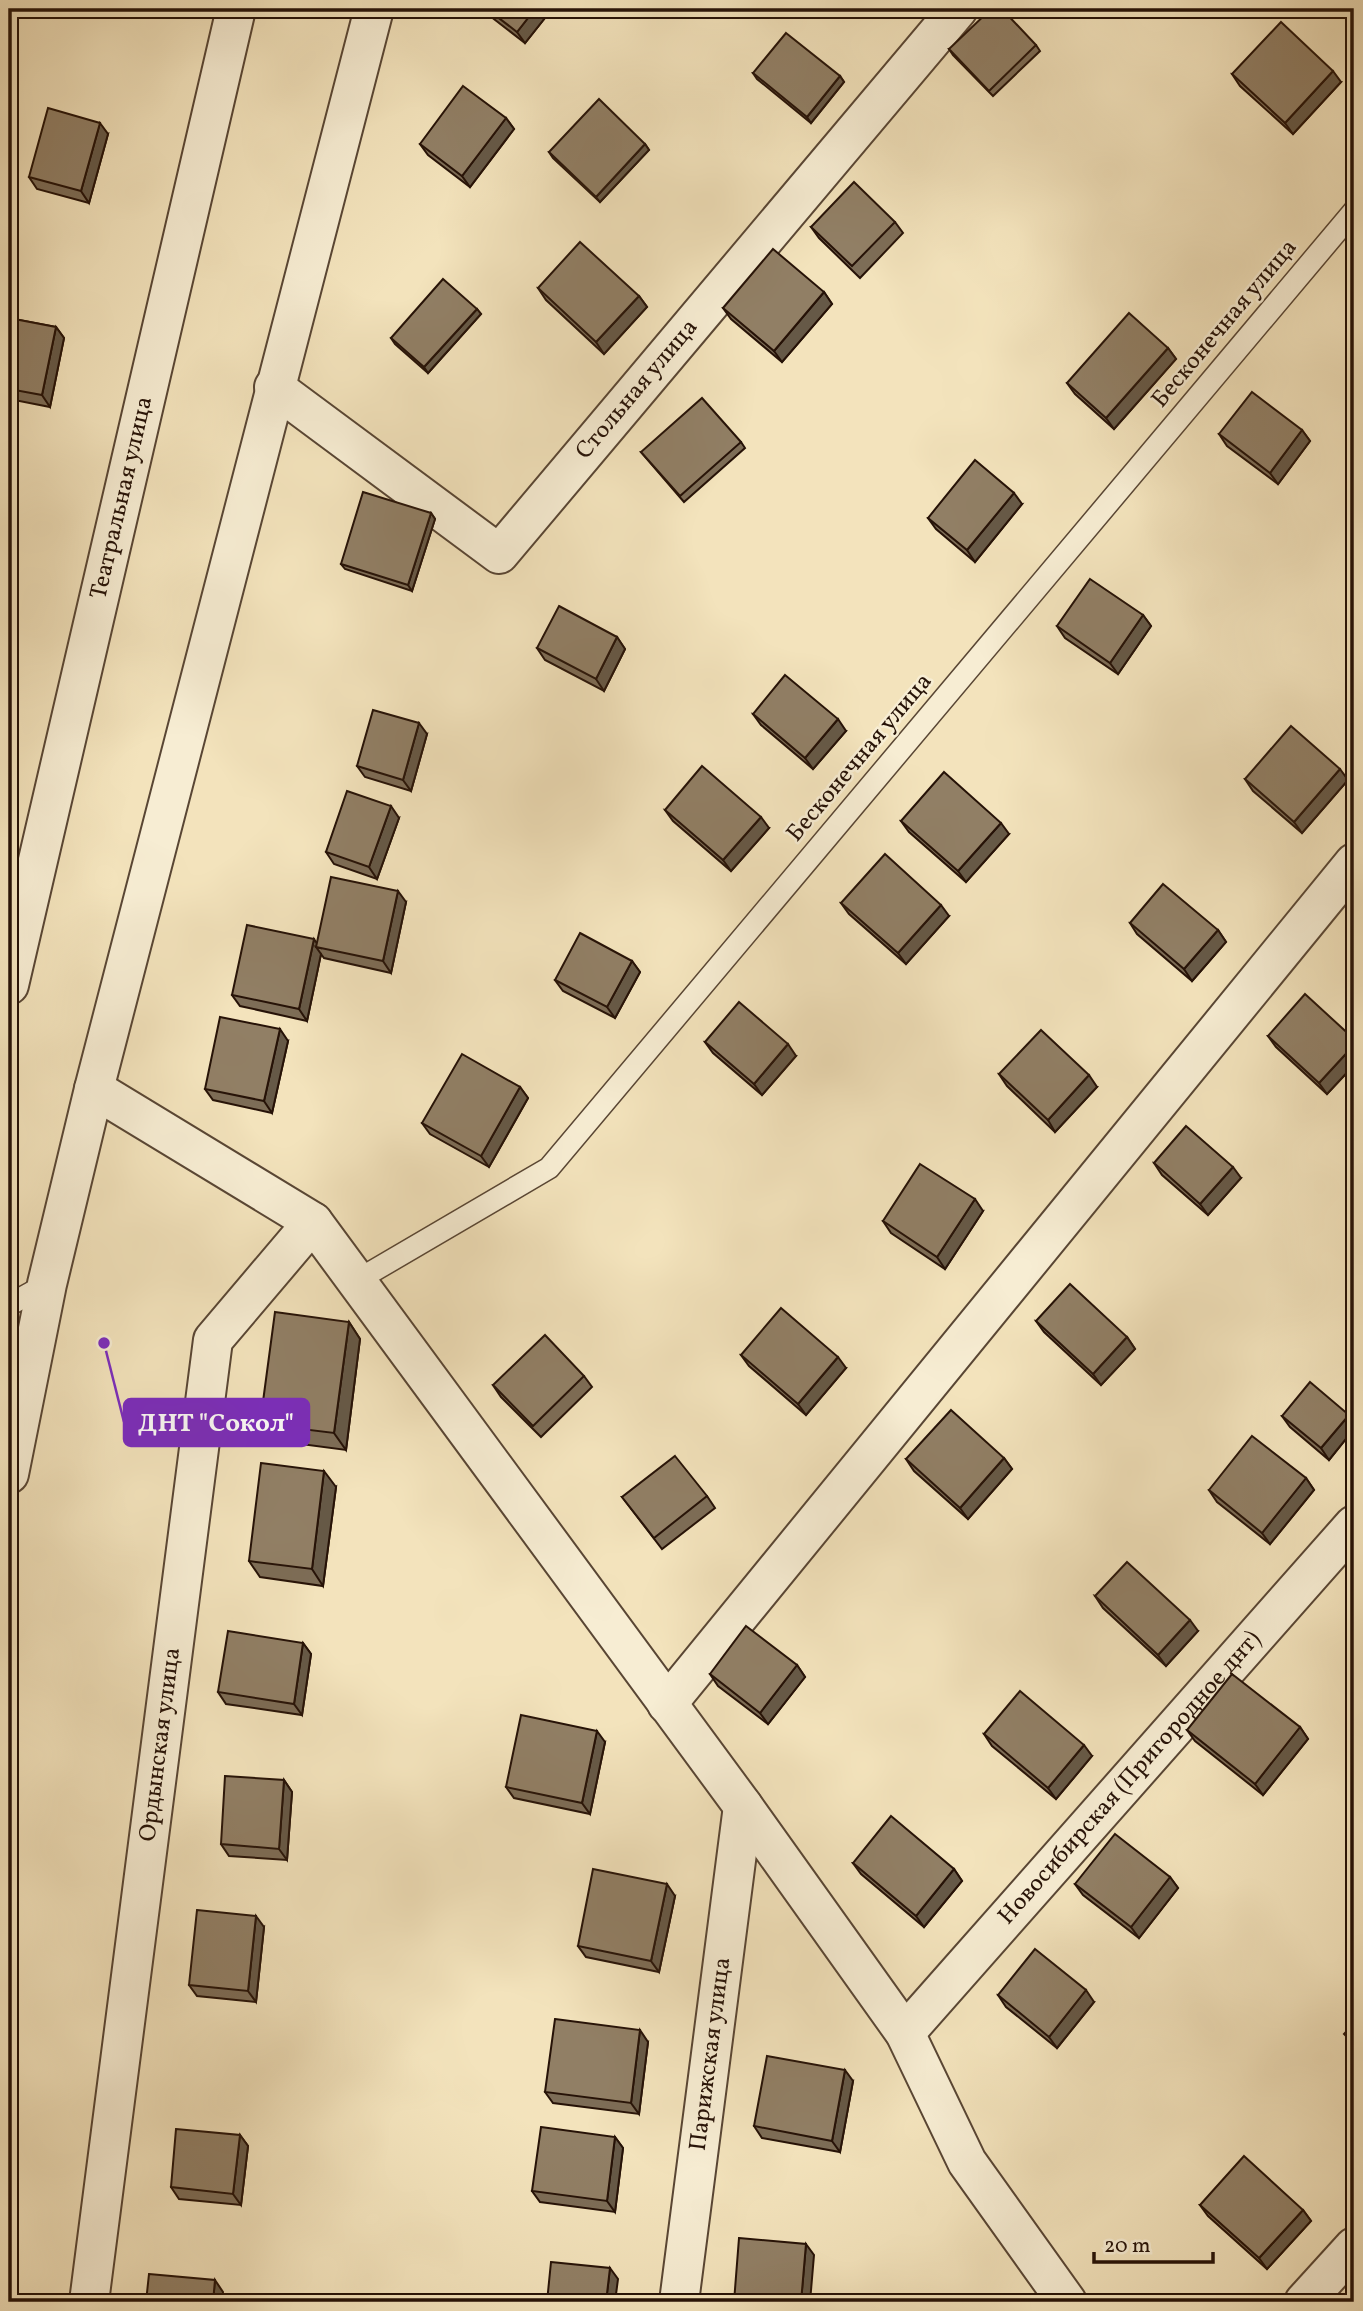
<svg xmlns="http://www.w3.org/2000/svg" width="1363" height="2311" font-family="Vollkorn,serif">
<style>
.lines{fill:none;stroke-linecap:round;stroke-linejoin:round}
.service-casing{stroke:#594634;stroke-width:24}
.minor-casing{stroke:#594634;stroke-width:42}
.tertiary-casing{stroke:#594634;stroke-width:42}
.service{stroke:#f7edd3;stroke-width:21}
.minor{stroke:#f7edd3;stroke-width:38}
.tertiary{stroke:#f7edd3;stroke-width:38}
.wall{fill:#7d6d57;stroke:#261207;stroke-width:2}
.shaded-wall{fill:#665947;stroke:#261207;stroke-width:2}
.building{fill:#917f65;stroke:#261207;stroke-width:2}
.labels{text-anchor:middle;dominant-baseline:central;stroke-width:5;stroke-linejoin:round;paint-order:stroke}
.street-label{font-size:24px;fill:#261207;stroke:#f7edd3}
.leader{fill:none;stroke:#7b2cbf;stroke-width:2.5}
.callout-dot{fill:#7b2cbf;stroke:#f7edd3;stroke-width:2.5}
.callout{fill:#7b2cbf;stroke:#7b2cbf;stroke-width:2.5}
.callout-label{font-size:26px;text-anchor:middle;font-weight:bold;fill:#fff}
</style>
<rect width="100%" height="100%" fill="#f3e3bc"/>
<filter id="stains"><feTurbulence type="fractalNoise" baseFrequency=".00286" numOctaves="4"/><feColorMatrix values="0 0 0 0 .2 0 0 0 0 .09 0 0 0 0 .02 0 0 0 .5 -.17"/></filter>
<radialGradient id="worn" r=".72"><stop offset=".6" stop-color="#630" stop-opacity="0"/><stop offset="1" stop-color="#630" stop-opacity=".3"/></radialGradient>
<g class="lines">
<!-- service casing -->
<g class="service-casing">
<g id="service">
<path d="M356,1281L549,1168L1354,211"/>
<path d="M9,1305L47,1284"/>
</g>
</g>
<!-- minor casing -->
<g class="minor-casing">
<g id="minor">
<path id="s1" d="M274,387L499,554L958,9"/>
<path id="s2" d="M9,985L236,9"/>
<path d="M94,1089L313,1222L743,1806L905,2033L967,2162L1067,2302"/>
<path d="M667,1704L1354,863"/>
<path id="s3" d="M905,2033L1354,1525"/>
<path id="s4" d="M89,2302L213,1340L313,1222"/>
<path id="s5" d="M679,2302L743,1806"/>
<path d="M1304,2302L1354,2247"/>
</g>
</g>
<!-- tertiary casing -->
<g class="tertiary-casing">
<path id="tertiary" d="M9,1474L47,1284L94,1089L374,9"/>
</g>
<!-- service -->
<use href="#service" class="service"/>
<!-- minor -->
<use href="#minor" class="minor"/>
<!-- tertiary -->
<use href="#tertiary" class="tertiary"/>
</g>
<!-- wall -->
<g class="wall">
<path d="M481,9H552L525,43Z"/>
<path d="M1036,45L1040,51L993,96L953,55L949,49Z"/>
<path d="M753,73L840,76L844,82L811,123L757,79Z"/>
<path d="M1232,74L1341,82L1293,134L1240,86Z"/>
<path d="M506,118L514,129L470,187L428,155L420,144Z"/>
<path d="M108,134L89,203L37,189L29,177Z"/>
<path d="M645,144L649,150L600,202L553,158L549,152Z"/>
<path d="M895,222L903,233L860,278L819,238L811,227Z"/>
<path d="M538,288L639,296L647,307L604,354L546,300Z"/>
<path d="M824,292L832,304L782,362L731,319L723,308Z"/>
<path d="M477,309L481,314L428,373L395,344L391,338Z"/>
<path d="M9,318L56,327L64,338L50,407L9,399Z"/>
<path d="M1168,348L1176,359L1114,429L1075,394L1067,383Z"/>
<path d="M1302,430L1310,441L1278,484L1227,446L1219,434Z"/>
<path d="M741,442L745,448L684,502L641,452Z"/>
<path d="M1022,504L975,562L936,529L928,518Z"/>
<path d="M431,513L435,519L412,591L345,569L341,564Z"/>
<path d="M1143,615L1151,626L1118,674L1065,638L1057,626Z"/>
<path d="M617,637L625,649L604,691L545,660L537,648Z"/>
<path d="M753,714L846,731L813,769L761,725Z"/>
<path d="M427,734L411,791L365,777L357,766Z"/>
<path d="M1245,779L1348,780L1302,833L1253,791Z"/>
<path d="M665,810L769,828L731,871L673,821Z"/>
<path d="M399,818L377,879L334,864L326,852Z"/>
<path d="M901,821L1009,834L966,882L909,832Z"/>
<path d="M406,902L391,973L324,958L321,954L307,1021L240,1006L232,995L317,943Z"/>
<path d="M841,903L949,916L906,964L849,914Z"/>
<path d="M1130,923L1218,930L1226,942L1192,981L1137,934Z"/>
<path d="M632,961L640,972L615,1018L563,991L555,980Z"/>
<path d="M1268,1036L1354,1039V1065L1327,1094L1276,1047Z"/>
<path d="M288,1041L272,1113L213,1100L205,1089Z"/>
<path d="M705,1042L796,1056L762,1095L713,1053Z"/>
<path d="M999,1074L1097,1087L1055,1132L1007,1086Z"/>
<path d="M520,1087L528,1098L489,1167L430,1134L422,1123Z"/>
<path d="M1154,1163L1241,1178L1208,1215L1162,1175Z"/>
<path d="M983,1211L945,1269L891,1233L883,1221Z"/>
<path d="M1036,1321L1127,1337L1135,1349L1101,1385L1044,1332Z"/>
<path d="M349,1322L360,1339L346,1450L271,1440L260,1424Z"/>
<path d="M741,1355L846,1368L806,1415L749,1366Z"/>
<path d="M584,1376L592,1387L541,1437L501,1397L493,1385Z"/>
<path d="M1349,1415L1354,1422V1429L1329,1460L1290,1427L1282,1416Z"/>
<path d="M1004,1458L1012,1469L968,1519L914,1471L906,1459Z"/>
<path d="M1306,1478L1314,1490L1270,1544L1217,1502L1209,1490Z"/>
<path d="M336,1487L323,1586L260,1577L249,1561Z"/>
<path d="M707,1496L715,1508L662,1549L622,1497Z"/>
<path d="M1095,1596L1198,1631L1166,1666L1103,1608Z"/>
<path d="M303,1643L311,1654L302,1715L226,1704L218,1692Z"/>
<path d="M797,1665L805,1677L768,1724L718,1686L710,1674Z"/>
<path d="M1300,1727L1308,1739L1263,1795L1195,1741L1187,1730Z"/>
<path d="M984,1734L1092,1756L1056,1799L992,1746Z"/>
<path d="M605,1742L590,1814L514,1798L506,1787Z"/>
<path d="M284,1780L292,1792L287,1860L229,1856L221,1844Z"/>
<path d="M853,1863L954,1869L962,1881L924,1927L861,1874Z"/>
<path d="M1170,1877L1178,1888L1139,1938L1083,1895L1075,1884Z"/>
<path d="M675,1896L659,1972L586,1957L578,1946Z"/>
<path d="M264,1927L256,2002L197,1996L189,1985Z"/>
<path d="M998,1995L1094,2002L1057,2048L1006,2007Z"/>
<path d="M648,2042L639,2114L553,2103L545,2092Z"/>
<path d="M853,2081L840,2152L762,2138L754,2126Z"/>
<path d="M240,2135L248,2146L241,2205L179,2199L171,2187Z"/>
<path d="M615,2137L623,2148L615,2212L540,2202L532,2191Z"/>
<path d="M1200,2205L1303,2210L1311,2221L1267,2269L1208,2216Z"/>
</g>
<!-- shaded-wall -->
<g class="shaded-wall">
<path d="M535,9H552L525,43L517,32Z"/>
<path d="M1333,71L1341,82L1293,134L1285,123Z"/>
<path d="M840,76L844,82L811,123L807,117Z"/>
<path d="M506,118L514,129L470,187L462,176Z"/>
<path d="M100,123L108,134L89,203L81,191Z"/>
<path d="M645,144L649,150L600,202L596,197Z"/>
<path d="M824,292L832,304L782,362L774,351Z"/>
<path d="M639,296L647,307L604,354L596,342Z"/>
<path d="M477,309L481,314L428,373L424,367Z"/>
<path d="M56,327L64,338L50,407L42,395Z"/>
<path d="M1168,348L1176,359L1114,429L1106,418Z"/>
<path d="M1302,430L1310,441L1278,484L1270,473Z"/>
<path d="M1014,493L1022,504L975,562L967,550Z"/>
<path d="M431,513L435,519L412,591L408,585Z"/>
<path d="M1143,615L1151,626L1118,674L1110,663Z"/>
<path d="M617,637L625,649L604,691L596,679Z"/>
<path d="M838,719L846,731L813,769L805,758Z"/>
<path d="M419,723L427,734L411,791L403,780Z"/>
<path d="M1340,769L1348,780L1302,833L1294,822Z"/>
<path d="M391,806L399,818L377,879L369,867Z"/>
<path d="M761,817L769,828L731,871L723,860Z"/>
<path d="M1001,823L1009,834L966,882L958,871Z"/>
<path d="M398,891L406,902L391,973L383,961Z"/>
<path d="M941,905L949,916L906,964L898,953Z"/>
<path d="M1218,930L1226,942L1192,981L1184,969Z"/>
<path d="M314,939L320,948L316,947L321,954L307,1021L299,1009Z"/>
<path d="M632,961L640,972L615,1018L607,1007Z"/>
<path d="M280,1029L288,1041L272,1113L264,1101Z"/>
<path d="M788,1044L796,1056L762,1095L754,1084Z"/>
<path d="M1354,1045V1065L1327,1094L1319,1083Z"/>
<path d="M1089,1075L1097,1087L1055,1132L1048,1120Z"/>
<path d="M520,1087L528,1098L489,1167L481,1156Z"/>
<path d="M1233,1167L1241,1178L1208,1215L1200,1204Z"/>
<path d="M975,1199L983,1211L945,1269L937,1257Z"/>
<path d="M349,1322L360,1339L346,1450L334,1433Z"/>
<path d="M1127,1337L1135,1349L1101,1385L1093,1374Z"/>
<path d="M838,1357L846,1368L806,1415L798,1404Z"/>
<path d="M1349,1415L1354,1422V1429L1329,1460L1321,1448Z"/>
<path d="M1004,1458L1012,1469L968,1519L960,1508Z"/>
<path d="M324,1471L336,1487L323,1586L312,1569Z"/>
<path d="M1306,1478L1314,1490L1270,1544L1262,1533Z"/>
<path d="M1190,1620L1198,1631L1166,1666L1158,1655Z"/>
<path d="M303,1643L311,1654L302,1715L294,1704Z"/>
<path d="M797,1665L805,1677L768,1724L760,1713Z"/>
<path d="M1300,1727L1308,1739L1263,1795L1255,1784Z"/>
<path d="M597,1731L605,1742L590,1814L582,1803Z"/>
<path d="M1084,1745L1092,1756L1056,1799L1048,1788Z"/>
<path d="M284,1780L292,1792L287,1860L279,1849Z"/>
<path d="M954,1869L962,1881L924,1927L916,1916Z"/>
<path d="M1170,1877L1178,1888L1139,1938L1131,1927Z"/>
<path d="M667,1884L675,1896L659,1972L651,1961Z"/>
<path d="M256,1916L264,1927L256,2002L248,1991Z"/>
<path d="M1086,1990L1094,2002L1057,2048L1049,2037Z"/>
<path d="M640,2030L648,2042L639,2114L631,2103Z"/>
<path d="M845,2070L853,2081L840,2152L832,2141Z"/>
<path d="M240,2135L248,2146L241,2205L233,2194Z"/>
<path d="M615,2137L623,2148L615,2212L607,2201Z"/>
<path d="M1303,2210L1311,2221L1267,2269L1259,2258Z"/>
<path d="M806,2244L814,2255L810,2302H801Z"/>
<path d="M610,2268L618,2279L615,2302H606Z"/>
<path d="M215,2280L223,2292L222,2302H213Z"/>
</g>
<!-- building -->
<g class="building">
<path d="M487,9H535L517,32Z"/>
<path d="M991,9H1002L1036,45L989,91L949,49Z"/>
<path d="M1281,22L1333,71L1285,123L1232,74Z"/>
<path d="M786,33L840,76L807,117L753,73Z"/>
<path d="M463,86L506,118L462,176L420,144Z"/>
<path d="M599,99L645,144L596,197L549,152Z"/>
<path d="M48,108L100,123L81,191L29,177Z"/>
<path d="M854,182L895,222L852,266L811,227Z"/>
<path d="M580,242L639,296L596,342L538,288Z"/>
<path d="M773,249L824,292L774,351L723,308Z"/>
<path d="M443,279L477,309L424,367L391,338Z"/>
<path d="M1129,313L1168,348L1106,418L1067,383Z"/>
<path d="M9,318L56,327L42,395L9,389Z"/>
<path d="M1252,392L1302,430L1270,473L1219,434Z"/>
<path d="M702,398L741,442L680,496L641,452Z"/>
<path d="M975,460L1014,493L967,550L928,518Z"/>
<path d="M363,492L431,513L408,585L341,564Z"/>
<path d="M1090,579L1143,615L1110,663L1057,626Z"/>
<path d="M559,606L617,637L596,679L537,648Z"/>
<path d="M785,675L838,719L805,758L753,714Z"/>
<path d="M373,710L419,723L403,780L357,766Z"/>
<path d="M1291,726L1340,769L1294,822L1245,779Z"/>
<path d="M702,766L761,817L723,860L665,810Z"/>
<path d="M944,772L1001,823L958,871L901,821Z"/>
<path d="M347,791L391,806L369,867L326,852Z"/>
<path d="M885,854L941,905L898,953L841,903Z"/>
<path d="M331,877L398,891L383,961L316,947Z"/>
<path d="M1163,884L1218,930L1184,969L1130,923Z"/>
<path d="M247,925L314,939L299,1009L232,995Z"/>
<path d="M580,933L632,961L607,1007L555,980Z"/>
<path d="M1305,994L1354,1039V1045L1319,1083L1268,1036Z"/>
<path d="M739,1002L788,1044L754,1084L705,1042Z"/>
<path d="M220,1017L280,1029L264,1101L205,1089Z"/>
<path d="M1041,1030L1089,1075L1048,1120L999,1074Z"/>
<path d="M462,1054L520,1087L481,1156L422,1123Z"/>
<path d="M1186,1126L1233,1167L1200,1204L1154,1163Z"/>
<path d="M920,1164L975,1199L937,1257L883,1221Z"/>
<path d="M1070,1284L1127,1337L1093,1374L1036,1321Z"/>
<path d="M781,1308L838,1357L798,1404L741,1355Z"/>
<path d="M275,1312L349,1322L334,1433L260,1424Z"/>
<path d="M545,1335L584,1376L533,1426L493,1385Z"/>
<path d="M1310,1382L1349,1415L1321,1448L1282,1416Z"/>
<path d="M951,1410L1004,1458L960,1508L906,1459Z"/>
<path d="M1252,1436L1306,1478L1262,1533L1209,1490Z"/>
<path d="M675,1456L707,1496L654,1538L622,1497Z"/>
<path d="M261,1463L324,1471L312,1569L249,1561Z"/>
<path d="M1127,1562L1190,1620L1158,1655L1095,1596Z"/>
<path d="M746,1626L797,1665L760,1713L710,1674Z"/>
<path d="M228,1631L303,1643L294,1704L218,1692Z"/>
<path d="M1232,1674L1300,1727L1255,1784L1187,1730Z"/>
<path d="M1020,1691L1084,1745L1048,1788L984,1734Z"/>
<path d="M521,1715L597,1731L582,1803L506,1787Z"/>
<path d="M225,1776L284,1780L279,1849L221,1844Z"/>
<path d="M891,1816L954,1869L916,1916L853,1863Z"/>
<path d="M1115,1834L1170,1877L1131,1927L1075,1884Z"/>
<path d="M593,1869L667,1884L651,1961L578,1946Z"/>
<path d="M197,1910L256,1916L248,1991L189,1985Z"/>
<path d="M1035,1949L1086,1990L1049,2037L998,1995Z"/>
<path d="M555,2019L640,2030L631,2103L545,2092Z"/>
<path d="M1354,2023V2044L1344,2034Z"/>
<path d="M767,2056L845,2070L832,2141L754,2126Z"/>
<path d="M541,2127L615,2137L607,2201L532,2191Z"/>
<path d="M176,2129L240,2135L233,2194L171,2187Z"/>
<path d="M1244,2156L1303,2210L1259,2258L1200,2205Z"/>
<path d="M739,2238L806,2244L801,2302H734Z"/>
<path d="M551,2262L610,2268L606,2302H547Z"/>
<path d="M149,2274L215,2280L213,2302H146Z"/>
</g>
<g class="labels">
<!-- street labels -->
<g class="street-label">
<text transform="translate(1225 324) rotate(-50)">Бесконечная улица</text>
<text stroke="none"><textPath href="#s1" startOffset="495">Стольная улица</textPath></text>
<text stroke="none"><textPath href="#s2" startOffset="500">Театральная улица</textPath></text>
<text transform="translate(860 758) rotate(-50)">Бесконечная улица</text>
<text stroke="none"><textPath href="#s4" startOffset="562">Ордынская улица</textPath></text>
<text stroke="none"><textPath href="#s3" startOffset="340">Новосибирская (Пригородное днт)</textPath></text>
<text stroke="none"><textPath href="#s5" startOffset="250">Парижская улица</textPath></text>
</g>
</g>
<!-- callouts -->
<path class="leader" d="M104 1343L124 1422"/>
<circle class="callout-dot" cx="104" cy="1343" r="7"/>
<rect class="callout" x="124" y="1399" width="185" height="47" rx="7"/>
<g class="callout-label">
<text x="216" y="1431">ДНТ "Сокол"</text>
</g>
<!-- margin -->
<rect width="1363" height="2311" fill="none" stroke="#f3e3bc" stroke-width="35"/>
<rect x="10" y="10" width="1342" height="2290" fill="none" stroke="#261207" stroke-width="3.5"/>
<rect x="18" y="18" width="1328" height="2276" fill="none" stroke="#261207" stroke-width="2"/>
<!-- scale -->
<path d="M1094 2252v10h119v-10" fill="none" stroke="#261207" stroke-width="3.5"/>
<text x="1104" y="2252" font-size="21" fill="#261207" stroke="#f7edd3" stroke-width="5" paint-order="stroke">20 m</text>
<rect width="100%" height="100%" filter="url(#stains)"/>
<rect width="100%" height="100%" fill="url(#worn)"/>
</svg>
